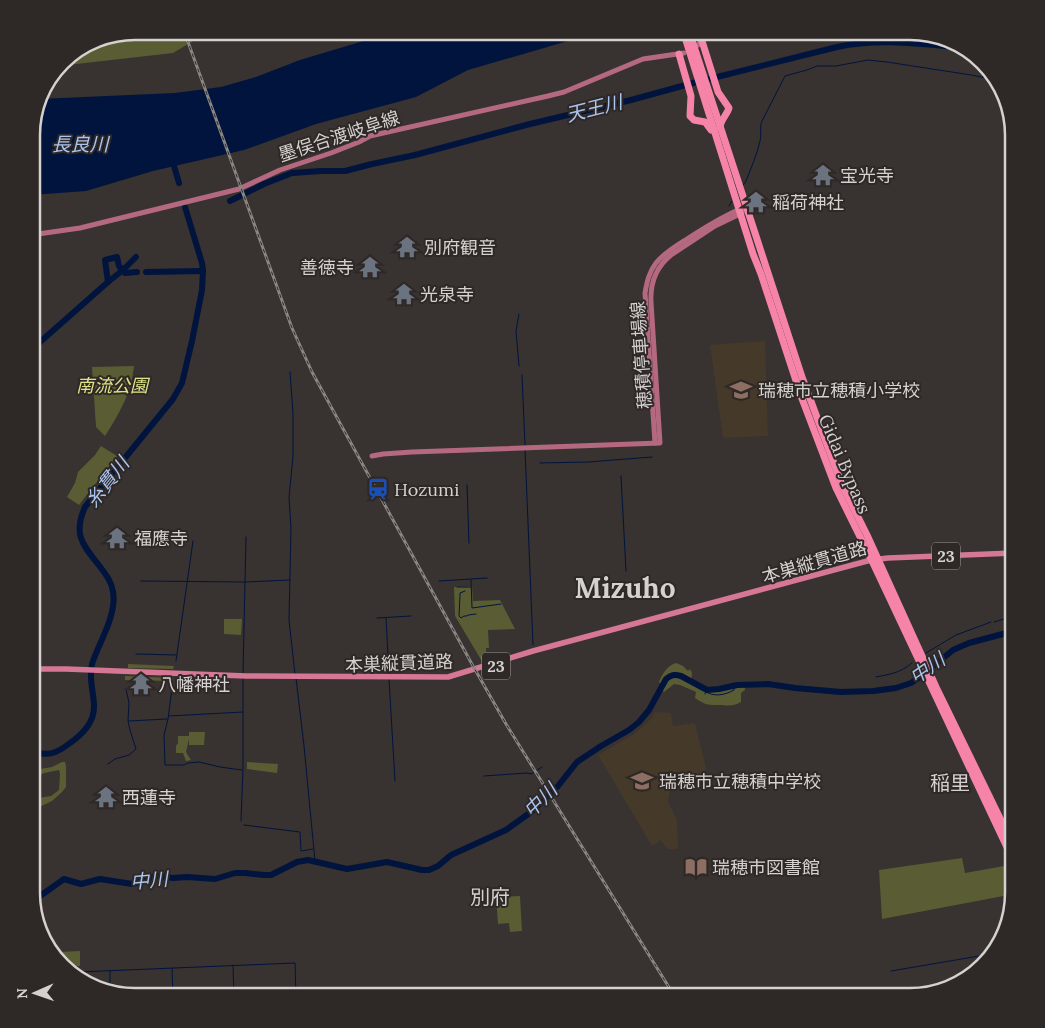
<svg xmlns="http://www.w3.org/2000/svg" width="1045" height="1028" font-family="Lora,'Noto Sans JP',serif">
<style>
.education{fill:#45392a}
.green{fill:#5a5c33}
.water{fill:#01143e}
.lines{fill:none;stroke-linecap:round;stroke-linejoin:round}
.stream{stroke:#01143e;stroke-width:1}
.river{stroke:#01143e;stroke-width:6}
.secondary{stroke:#b46980;stroke-width:5}
.primary{stroke:#d67795;stroke-width:5.5}
.highway{stroke:#f683a8;stroke-width:7}
.rail-casing{stroke:#8a8684;stroke-width:3}
.rail{stroke:#2e2826;stroke-width:1;stroke-dasharray:4;stroke-linecap:butt}
.labels{text-anchor:middle;dominant-baseline:central;stroke-width:4;stroke-linejoin:round;paint-order:stroke}
.shield{fill:#2e2826;stroke:#a29e9c;stroke-width:1}
.shield-label{font-size:16px;font-weight:bold;fill:#d4d1cf}
.street-label{font-size:18px;fill:#d4d1cf;stroke:#2e2826}
.poi-label{font-size:18px;fill:#d4d1cf;stroke:#2e2826;text-anchor:start}
.park-label{font-size:18px;font-style:italic;fill:#dee387;stroke:#2e2826}
.water-label{font-size:19px;font-style:italic;fill:#aac4f0;stroke:#2e2826}
.quarter-label{font-size:20px;fill:#d4d1cf;stroke:#2e2826}
.town-label{font-size:28px;font-weight:bold;fill:#d4d1cf;stroke:#2e2826}
.rim{fill:none;stroke:#d4d1cf;stroke-width:2.5}
</style>
<rect width="100%" height="100%" fill="#383230"/>
<!-- education -->
<g class="education">
<path d="M765,341L768,436L723,438L710,345Z"/>
<path d="M655,712L671,713L673,726L695,723L705,764L706,775L672,780L668,802L677,820L678,849H667L661,840L652,846L598,755L634,734L652,718Z"/>
</g>
<!-- green -->
<g class="green">
<path d="M135,31H210L173,53L59,66L66,57L95,39Z"/>
<path d="M134,366C132,392 119,414 105,436L96,427L92,367Z"/>
<path d="M101,446L117,456L79,505L67,497L75,483L78,472L95,455Z"/>
<path d="M472,586L473,601L500,600L515,629L488,630L489,648H486V662L483,663L455,616L454,587Z"/>
<path d="M224,619H242L241,635L224,634Z"/>
<path d="M676,663L683,666L688,671L690,669L692,673L691,683C713,697 721,689 745,686V690L741,693V702C734,706 730,706 722,705C708,705 707,706 695,698L696,692L680,685L674,684L664,692L659,688L661,684L659,682C662,674 668,665 676,663Z"/>
<path d="M128,664L174,666L173,669L128,668Z"/>
<path d="M125,676L173,678V681L125,680Z"/>
<path d="M189,732H205L204,745H189V739L186,752L191,760L186,761L183,753H176V746L178,743V736H189Z"/>
<path d="M62,762H65L66,766V787L62,792L52,801L31,811V799L51,796L59,790L60,774L59,770L44,773L34,779L31,778V775L40,769L52,767Z"/>
<path d="M247,762L278,764L277,773L247,769Z"/>
<path d="M962,858L965,873L1004,866L1014,884V894L882,919L879,870Z"/>
<path d="M520,896L522,931L510,932L509,923L498,924L496,897Z"/>
<path d="M80,951V966L65,967L60,964L58,952Z"/>
</g>
<!-- water -->
<path class="water" d="M385,31H599L592,34L468,70L416,97L316,124L244,150L153,171L86,191L31,195V128L39,99L175,93L221,87L256,77L300,60L370,39Z"/>
<g class="lines">
<!-- stream -->
<g class="stream">
<path d="M743,185L746,181C751,168 757,155 760,141C762,134 759,128 762,121L785,76L807,70L817,66H836L868,60L887,62L971,75L997,80"/>
<path d="M729,206L732,201"/>
<path d="M519,366L516,331L519,314"/>
<path d="M290,372L293,413V456L289,498L291,528L289,620L295,674"/>
<path d="M522,375L525,445"/>
<path d="M525,449L533,645"/>
<path d="M540,463L588,462L652,457"/>
<path d="M621,476L626,571"/>
<path d="M467,485L469,543"/>
<path d="M471,580L472,608L501,604"/>
<path d="M141,581L245,582L290,580"/>
<path d="M439,581L487,578"/>
<path d="M457,587H471"/>
<path d="M465,591L460,593V595L459,616L461,618L464,616H467L468,615L476,614"/>
<path d="M377,618L411,616"/>
<path d="M386,618L389,675"/>
<path d="M994,622L1014,616"/>
<path d="M926,653L956,635L991,622"/>
<path d="M136,654L176,655"/>
<path d="M176,661L193,541"/>
<path d="M243,673L246,537"/>
<path d="M876,677C891,674 900,673 912,663"/>
<path d="M296,678L304,746L315,861"/>
<path d="M389,679L395,781"/>
<path d="M172,688L168,719L164,735L165,765H184L188,763L199,762L220,767L242,770"/>
<path d="M705,694L706,692C715,697 725,695 734,690L735,686"/>
<path d="M169,716L243,712"/>
<path d="M129,721L167,719"/>
<path d="M108,764L115,759L129,755L136,749L130,730L128,721L129,703L126,689"/>
<path d="M484,776L527,773L531,774L542,767"/>
<path d="M241,821L243,768V677"/>
<path d="M244,825L300,832L301,851L313,849"/>
<path d="M233,965L234,997"/>
<path d="M172,968L173,997"/>
<path d="M110,971V992"/>
<path d="M891,971L991,954"/>
<path d="M78,976V972L295,963L296,997"/>
</g>
<!-- river -->
<g class="river">
<path d="M172,159L179,183"/>
<path d="M230,201L264,184L292,173L321,171H345L372,164L415,155L530,124L631,100L693,83L837,47C880,38 920,44 964,48"/>
<path d="M146,272L203,271"/>
<path d="M108,282L105,260L117,257L119,266L125,273L137,272"/>
<path d="M31,350L108,282L123,270L136,257"/>
<path d="M31,752C49,756 56,754 70,743C83,734 94,723 94,707C94,696 91,687 91,676C91,671 91,666 93,661C100,641 117,614 113,592C112,583 107,576 101,568C84,546 72,536 85,507L173,399L182,383L192,341L202,290L203,271L202,263L185,207"/>
<path d="M33,901L64,879L81,884L100,879L132,884L137,883L152,877L158,876L173,878L187,877L215,879L235,873H245L264,875H271L297,862L308,860L347,869L387,862L422,870H429L438,866L451,855L506,830L531,812L558,786L577,762L601,746L629,730L639,722L649,710L666,679C671,675 674,674 681,676L707,690L719,689L737,685L768,684L795,688L841,692L873,691L896,688L911,683L920,677L953,650L969,643L1014,631"/>
</g>
<!-- secondary -->
<g class="secondary">
<path d="M698,45L709,31"/>
<path d="M31,235L80,228L239,189L280,170L331,153L359,142L370,136L548,96L564,92L643,59L684,53"/>
<path d="M655,443L645,293C647,282 649,272 656,263C664,253 676,246 687,239C704,228 720,218 738,210H742"/>
<path d="M372,456L383,454L412,452L660,443L651,302C650,283 656,267 671,255L715,226L742,213"/>
</g>
<!-- primary -->
<path class="primary" d="M31,669H66L246,676L448,677L533,651L871,560L888,558L1014,553"/>
<!-- highway -->
<g class="highway">
<path d="M683,31L753,254L761,274L801,396L836,488L873,563L1014,862"/>
<path d="M689,31L802,377L842,485L867,535L936,687L1014,847"/>
<path d="M702,41L718,92L729,108C727,115 721,119 720,127"/>
<path d="M679,54L691,96L690,116L694,120L705,122L711,130"/>
</g>
<!-- rail casing -->
<g class="rail-casing">
<path id="rail" d="M184,31L292,328L312,372L473,666L506,724L675,997"/>
</g>
<!-- rail -->
<use href="#rail" class="rail"/>
</g>
<!-- icons -->
<defs>
<g id="temple-bare" transform="scale(1.725)"><path d="M0-6L5-2H3V0L6.5 2.5H4V6H1.5V3h-3V6H-4V2.5H-6.5L-3 0V-2H-5Z" fill="#6b7280" stroke="#2e2826" stroke-width="2.5" paint-order="stroke"/></g>
<g id="school-bare" transform="scale(1.725)"><path d="M0-5L7-2L0 1L-7-2ZM-4 1L0 2.5L4 1V4Q0 6-4 4Z" fill="#8d6e63" stroke="#2e2826" stroke-width="2.5" paint-order="stroke"/></g>
<g id="station-bare" transform="scale(1.725)"><path d="M-3-6H3Q5-6 5-4V2Q5 4 3 4L4.5 6H3L1.5 4h-3L-3 6H-4.5L-3 4Q-5 4-5 2V-4Q-5-6-3-6ZM-3.5-4v3h7v-3ZM-3.5 1v1.5H-2V1ZM2 1v1.5H3.5V1Z" fill="#1a4fb4" stroke="#2e2826" stroke-width="2.5" paint-order="stroke"/></g>
<g id="library-bare" transform="scale(1.725)"><path d="M-6-4Q-3-5.5-.7-3.5V5Q-3 3-6 4ZM6-4Q3-5.5 .7-3.5V5Q3 3 6 4Z" fill="#8d6e63" stroke="#2e2826" stroke-width="2.5" paint-order="stroke"/></g>
</defs>
<g fill-rule="evenodd">
<use href="#temple-bare" x="823" y="175"/>
<use href="#temple-bare" x="756" y="202"/>
<use href="#temple-bare" x="407" y="247"/>
<use href="#temple-bare" x="370" y="267"/>
<use href="#temple-bare" x="404" y="294"/>
<use href="#school-bare" x="741" y="390"/>
<use href="#station-bare" x="378" y="489"/>
<use href="#temple-bare" x="117" y="538"/>
<use href="#temple-bare" x="141" y="684"/>
<use href="#school-bare" x="642" y="781"/>
<use href="#temple-bare" x="106" y="797"/>
<use href="#library-bare" x="696" y="867"/>
</g>
<g class="labels">
<!-- shield labels -->
<g class="shield">
<rect x="932" y="542.5" width="28" height="27" rx="4"/>
<rect x="482" y="652.5" width="28" height="27" rx="4"/>
</g>
<g class="shield-label">
<text x="946" y="556">23</text>
<text x="496" y="666">23</text>
</g>
<!-- street labels -->
<g class="street-label">
<text transform="translate(339 136) rotate(-18)">墨俣合渡岐阜線</text>
<text transform="translate(641 355) rotate(-94)">穂積停車場線</text>
<text transform="translate(845 464) rotate(67)">Gidai Bypass</text>
<text transform="translate(814 562) rotate(-16)">本巣縦貫道路</text>
<text transform="translate(399 663) rotate(-2)">本巣縦貫道路</text>
</g>
<!-- poi labels -->
<g class="poi-label">
<text x="840" y="175">宝光寺</text>
<text x="772" y="202">稲荷神社</text>
<text x="424" y="247">別府観音</text>
<text x="354" y="267" text-anchor="end">善徳寺</text>
<text x="420" y="294">光泉寺</text>
<text x="758" y="390">瑞穂市立穂積小学校</text>
<text x="394" y="489">Hozumi</text>
<text x="134" y="538">福應寺</text>
<text x="158" y="684">八幡神社</text>
<text x="659" y="781">瑞穂市立穂積中学校</text>
<text x="122" y="797">西蓮寺</text>
<text x="712" y="867">瑞穂市図書館</text>
</g>
<!-- park labels -->
<g class="park-label">
<text x="112" y="385">南流公園</text>
</g>
<!-- water labels -->
<g class="water-label">
<text transform="translate(594 108) rotate(-14)">天王川</text>
<text x="80" y="144">長良川</text>
<text transform="translate(107 482) rotate(-52)">糸貫川</text>
<text transform="translate(927 668) rotate(-35)">中川</text>
<text transform="translate(540 800) rotate(-45)">中川</text>
<text transform="translate(149 880) rotate(-5)">中川</text>
</g>
<!-- quarter labels -->
<g class="quarter-label">
<text x="950" y="782">稲里</text>
<text x="490" y="896">別府</text>
</g>
<!-- town labels -->
<g class="town-label">
<text x="625" y="588">Mizuho</text>
</g>
</g>
<!-- crop -->
<path d="M0 0H1045V1028H0ZM135 40H910A95 95 0 0 1 1005 135V893A95 95 0 0 1 910 988H135A95 95 0 0 1 40 893V135A95 95 0 0 1 135 40Z" fill="#2e2826" fill-rule="evenodd"/>
<path class="rim" d="M135 40H910A95 95 0 0 1 1005 135V893A95 95 0 0 1 910 988H135A95 95 0 0 1 40 893V135A95 95 0 0 1 135 40Z"/>
<!-- north arrow -->
<g transform="translate(35 993) rotate(268)" stroke="#2e2826" stroke-width="4" paint-order="stroke">
<path d="M0-4L9 19L0 12L-9 19Z" fill="#d4d1cf"/>
<text y="-8" font-size="14" font-weight="bold" text-anchor="middle" fill="#d4d1cf">N</text>
</g>
</svg>
